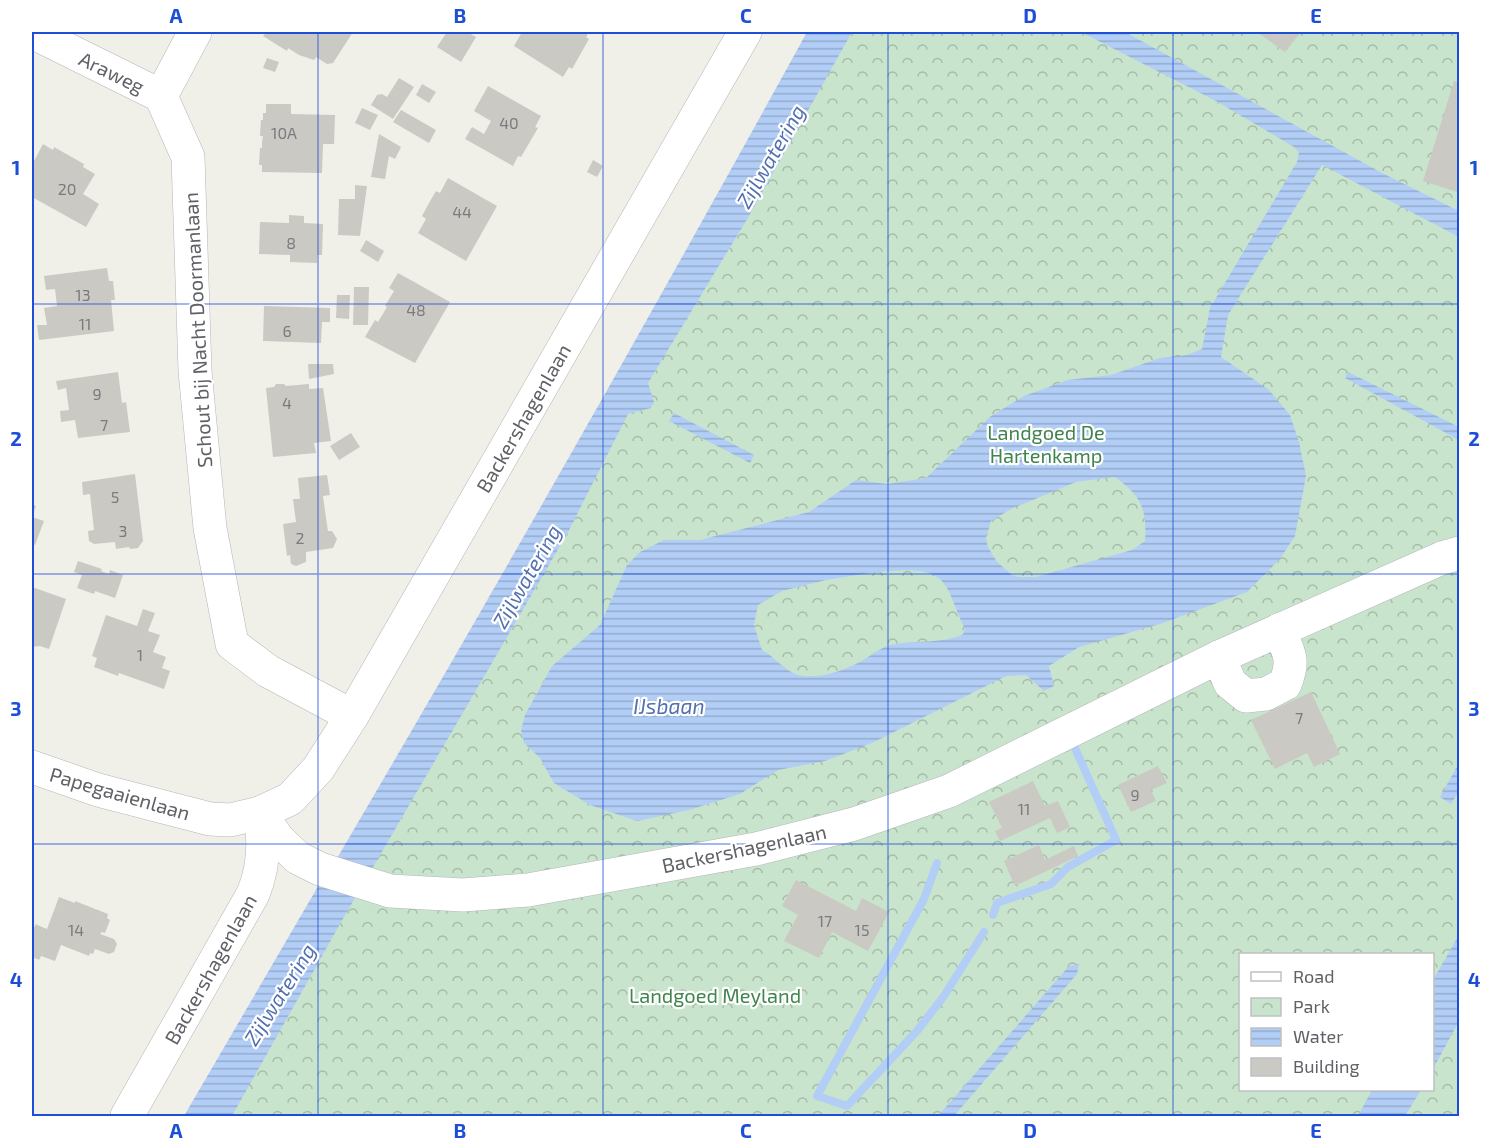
<svg xmlns="http://www.w3.org/2000/svg" width="1491" height="1148" font-family="'Exo 2',sans-serif">
<style>
.park{fill:url(#park-crowns);fill-rule:evenodd}
.water{fill:url(#water-rules);fill-rule:evenodd}
.lines{fill:none;stroke-linecap:round;stroke-linejoin:round}
.stream{stroke:#b2cef6;stroke-width:8}
.building{fill:#cbc9c4}
.minor-casing{stroke:#b5b6bb;stroke-width:34}
.minor{stroke:#fff;stroke-width:33}
.grid{fill:none;stroke:#1d4ed8;stroke-width:1.5;stroke-opacity:0.55}
.labels{text-anchor:middle;dominant-baseline:central;stroke-width:4.5;stroke-linejoin:round;paint-order:stroke}
.number-label{font-size:16px;fill:#7a7b7e}
.street-label{font-size:20px;fill:#5f6166;stroke:#fff}
.park-label{font-size:20px;fill:#41844e;stroke:#fff}
.water-label{font-size:21px;font-style:italic;fill:#5371af;stroke:#fff}
.neatline{fill:none;stroke:#1d4ed8;stroke-width:2}
.grid-label{font-size:20px;text-anchor:middle;font-weight:bold;fill:#1d4ed8}
</style>
<defs>
<pattern id="park-crowns" width="20" height="18" patternUnits="userSpaceOnUse" patternTransform="scale(1.5)"><rect width="20" height="18" fill="#c8e4cc"/><path d="M2 6a3 3 0 1 1 6 0M12 15a3 3 0 1 1 6 0" fill="none" stroke="#a6bca9"/></pattern>
<pattern id="water-rules" width="6" height="5" patternUnits="userSpaceOnUse" patternTransform="scale(1.5)"><rect width="6" height="5" fill="#b2cef6"/><path d="M0 2.5h6" fill="none" stroke="#94abcb"/></pattern>
</defs>
<rect width="100%" height="100%" fill="#f0efe8"/>
<!-- park -->
<path class="park" d="M827,32H1459V1116H218ZM1240,954H1432V1090H1240Z"/>
<!-- water -->
<g class="water">
<path d="M807,32H852L749,216L648,383L654,402L651,408L628,414L567,534L344,917L232,1116H184L320,883L336,860C497,586 654,310 807,32Z"/>
<path d="M1081,32H1125L1384,174L1459,211V237L1322,165L1228,315L1221,357L1268,389L1290,415L1299,442L1306,476L1295,536L1279,560L1247,592L1160,624L1079,647L1049,666L1054,686L1044,691L1026,675L1006,676L872,743L825,761L778,770L740,794L689,810L637,821L590,805L554,783L540,758L524,743L521,730L525,715L552,666L600,625L627,565L640,552L664,540H700L809,512L856,480L887,484L926,478L991,416L1024,396L1068,380L1111,375L1160,358L1187,355L1202,349L1210,308L1297,162L1299,152L1294,147L1216,101ZM1115,477C1141,496 1147,508 1145,541L1132,550L1036,577H1019L1012,575L997,562L988,547L986,538L991,521L1011,509L1076,482ZM907,570C953,571 947,595 965,628L963,634C947,644 911,640 890,645C879,648 868,658 858,663C843,671 821,678 804,676C787,675 776,657 762,650L754,625L758,605L782,591L826,580L876,572Z"/>
<path d="M1348,372L1459,427V440L1345,378Z"/>
<path d="M674,413L754,455L750,463L669,421Z"/>
<path d="M1459,763V791L1451,804L1440,797Z"/>
<path d="M1459,935V1021L1433,1069V980Z"/>
<path d="M1079,964L1077,974L954,1116H938L1069,966Z"/>
<path d="M1372,1090H1421L1405,1116H1358Z"/>
</g>
<g class="lines">
<!-- stream -->
<g class="stream">
<path d="M937,863L924,899L817,1096L847,1106L917,1031L944,996L984,932"/>
<path d="M993,915L997,903L1051,884L1068,867L1116,840L1074,746"/>
</g>
</g>
<!-- building -->
<g class="building">
<path d="M267,32H353L333,63L327,64L316,57L314,60L299,55L288,48L287,51L263,36Z"/>
<path d="M447,32H467L476,37L461,62L437,47Z"/>
<path d="M522,32H589L586,37L589,39L572,69L569,67L563,77L514,46Z"/>
<path d="M1257,32H1301L1285,52Z"/>
<path d="M267,58L279,62L275,72L263,68Z"/>
<path d="M399,78L414,87L393,119L371,105L377,95L382,94L387,97Z"/>
<path d="M1454,81L1460,82V193L1423,181Z"/>
<path d="M422,84L436,92L429,103L416,95Z"/>
<path d="M488,86L541,116L535,127L538,128L521,157L518,156L513,166L465,139L472,127L484,134L491,121L474,111Z"/>
<path d="M266,104H291V114L335,115L334,144H323L322,173L262,172V165H259L260,148H262V142L263,136H260L261,120H263V113H266Z"/>
<path d="M362,108L378,115L370,130L355,123Z"/>
<path d="M401,110L436,130L429,143L393,122Z"/>
<path d="M379,134L401,147L395,159L389,156L385,179L371,177Z"/>
<path d="M43,144L53,150L54,147L84,164L83,167L95,174L83,194L99,204L86,227L32,197V165Z"/>
<path d="M593,160L603,166L597,177L587,172Z"/>
<path d="M448,178L497,206L466,261L418,233L426,219L422,216L429,203L436,191L440,193Z"/>
<path d="M355,185L367,186L360,236L338,235L339,199H355Z"/>
<path d="M289,215L304,216V223L323,224L322,255H317V263L290,262V255L259,254L260,222L289,223Z"/>
<path d="M366,240L384,251L378,262L360,251Z"/>
<path d="M107,268L109,281H113L115,300H111L114,331L39,340L37,325H47L44,308L57,306L55,289L46,290L44,276Z"/>
<path d="M398,273L450,302L415,363L365,337L375,320L378,322L387,307L385,306L394,291L389,288Z"/>
<path d="M354,287H369L368,325H353Z"/>
<path d="M337,295H350L349,319L336,318Z"/>
<path d="M264,306L330,308V322H322L321,343L263,341Z"/>
<path d="M308,364H333L334,374L309,379Z"/>
<path d="M118,372L122,403L126,402L130,432L78,438L75,420L61,422L60,411L69,410L66,388L58,390L56,381Z"/>
<path d="M276,384H284L286,386L309,384V389L323,388L331,441L314,443L316,453L273,457L266,388L274,387Z"/>
<path d="M351,433L360,447L339,460L330,446Z"/>
<path d="M135,474L143,541L138,548L130,549L129,547L116,549L115,542L94,544L89,541L88,531L94,530L90,494L83,495L82,482Z"/>
<path d="M327,475L330,495L323,496L326,518L328,531H332L337,539L333,548L306,552V562L296,566L291,564L290,555L287,556L283,524L296,522L293,499H300L298,478Z"/>
<path d="M32,504L36,506L32,517L44,521L35,545L32,543Z"/>
<path d="M78,561L102,569L101,571L109,574L110,570L123,575L115,598L95,591L94,594L77,588L82,575L74,572Z"/>
<path d="M32,587L66,599L49,649L40,646L32,647Z"/>
<path d="M143,609L155,613L148,631L160,635L153,652L166,657L162,668L170,671L164,689L119,673L118,676L94,667L97,658L92,656L106,615L137,626Z"/>
<path d="M1311,692L1340,754L1314,767L1307,753L1275,769L1251,720Z"/>
<path d="M1158,766L1167,783L1151,790L1156,801L1131,812L1118,785Z"/>
<path d="M1033,781L1045,806L1058,801L1070,827L1057,833L1050,818L1000,841L995,831L1002,828L989,802Z"/>
<path d="M1039,845L1045,860L1074,846L1078,856L1015,886L1004,861Z"/>
<path d="M796,880L856,911L862,898L889,912L868,951L832,932L819,958L784,941L798,915L782,906Z"/>
<path d="M59,897L75,903V901L108,914L107,918L110,920L105,933L102,932L100,934L114,939L117,944L114,952L109,954L95,949L93,954L90,953L89,956L61,945L55,961L41,956L39,960L32,957V925L35,927V924L47,929Z"/>
</g>
<g class="lines">
<!-- minor casing -->
<g class="minor-casing">
<g id="minor">
<path d="M32,32L161,96"/>
<path d="M195,32L161,96L188,157L195,371L210,528L232,644L268,671L352,716"/>
<path d="M1219,657L1230,683L1246,696L1266,694L1285,684C1295,659 1289,653 1279,630"/>
<path d="M32,767L98,790L210,819L230,820L260,813L290,799L318,769L352,716L745,32"/>
<path d="M260,813L278,839L298,858L320,869L390,891L463,895L528,890L756,849L854,824L949,791L1219,657L1442,558L1460,553"/>
<path d="M127,1116L253,894C264,868 265,841 260,813"/>
</g>
</g>
<!-- minor -->
<use href="#minor" class="minor"/>
</g>
<!-- grid -->
<path class="grid" d="M318,32V1116M603,32V1116M888,32V1116M1173,32V1116M32,304H1460M32,574H1460M32,844H1460"/>
<g class="labels">
<!-- number labels -->
<g class="number-label">
<text x="509" y="122">40</text>
<text x="284" y="132">10A</text>
<text x="67" y="188">20</text>
<text x="462" y="211">44</text>
<text x="291" y="242">8</text>
<text x="83" y="294">13</text>
<text x="416" y="309">48</text>
<text x="85" y="323">11</text>
<text x="287" y="330">6</text>
<text x="97" y="393">9</text>
<text x="287" y="402">4</text>
<text x="104" y="424">7</text>
<text x="115" y="496">5</text>
<text x="123" y="530">3</text>
<text x="300" y="537">2</text>
<text x="140" y="654">1</text>
<text x="1299" y="717">7</text>
<text x="1135" y="794">9</text>
<text x="1024" y="808">11</text>
<text x="825" y="920">17</text>
<text x="76" y="929">14</text>
<text x="862" y="929">15</text>
</g>
<!-- street labels -->
<g class="street-label">
<text transform="translate(112 72) rotate(26)">Araweg</text>
<text transform="translate(197 330) rotate(-93)">Schout bij Nacht Doormanlaan</text>
<text transform="translate(523 418) rotate(-60)">Backershagenlaan</text>
<text transform="translate(120 793) rotate(16)">Papegaaienlaan</text>
<text transform="translate(744 848) rotate(-12)">Backershagenlaan</text>
<text transform="translate(210 969) rotate(-61)">Backershagenlaan</text>
</g>
<!-- park labels -->
<g class="park-label">
<text x="1046" y="432">Landgoed De<tspan x="1046" dy="23">Hartenkamp</tspan></text>
<text x="715" y="995">Landgoed Meyland</text>
</g>
<!-- water labels -->
<g class="water-label">
<text transform="translate(770 156) rotate(-60)">Zijlwatering</text>
<text transform="translate(526 576) rotate(-60)">Zijlwatering</text>
<text x="669" y="705">IJsbaan</text>
<text transform="translate(279 994) rotate(-58)">Zijlwatering</text>
</g>
</g>
<!-- border -->
<rect width="1491" height="1148" fill="none" stroke="#ffffff" stroke-width="66"/>
<!-- legend -->
<rect x="1239" y="953" width="195" height="138" fill="#ffffff" stroke="#bfc0c2" stroke-width="1.5"/>
<rect x="1251" y="972" width="30" height="9" fill="#ffffff" stroke="#bfc0c2" stroke-width="1.5"/>
<text x="1293" y="983" font-size="18" fill="#5f6166">Road</text>
<rect x="1251" y="998" width="30" height="18" fill="url(#park-crowns)" stroke="#bfc0c2" stroke-width="1.5"/>
<text x="1293" y="1013" font-size="18" fill="#5f6166">Park</text>
<rect x="1251" y="1028" width="30" height="18" fill="url(#water-rules)" stroke="#bfc0c2" stroke-width="1.5"/>
<text x="1293" y="1043" font-size="18" fill="#5f6166">Water</text>
<rect x="1251" y="1058" width="30" height="18" fill="#cbc9c4" stroke="#bfc0c2" stroke-width="1.5"/>
<text x="1293" y="1073" font-size="18" fill="#5f6166">Building</text>
<rect x="33" y="33" width="1425" height="1082" class="neatline"/>
<g class="grid-label">
<text x="176" y="23">A</text>
<text x="460" y="23">B</text>
<text x="746" y="23">C</text>
<text x="1030" y="23">D</text>
<text x="1316" y="23">E</text>
<text x="16" y="175">1</text>
<text x="1474" y="175">1</text>
<text x="16" y="446">2</text>
<text x="1474" y="446">2</text>
<text x="16" y="716">3</text>
<text x="1474" y="716">3</text>
<text x="16" y="987">4</text>
<text x="1474" y="987">4</text>
<text x="176" y="1138">A</text>
<text x="460" y="1138">B</text>
<text x="746" y="1138">C</text>
<text x="1030" y="1138">D</text>
<text x="1316" y="1138">E</text>
</g>
</svg>
